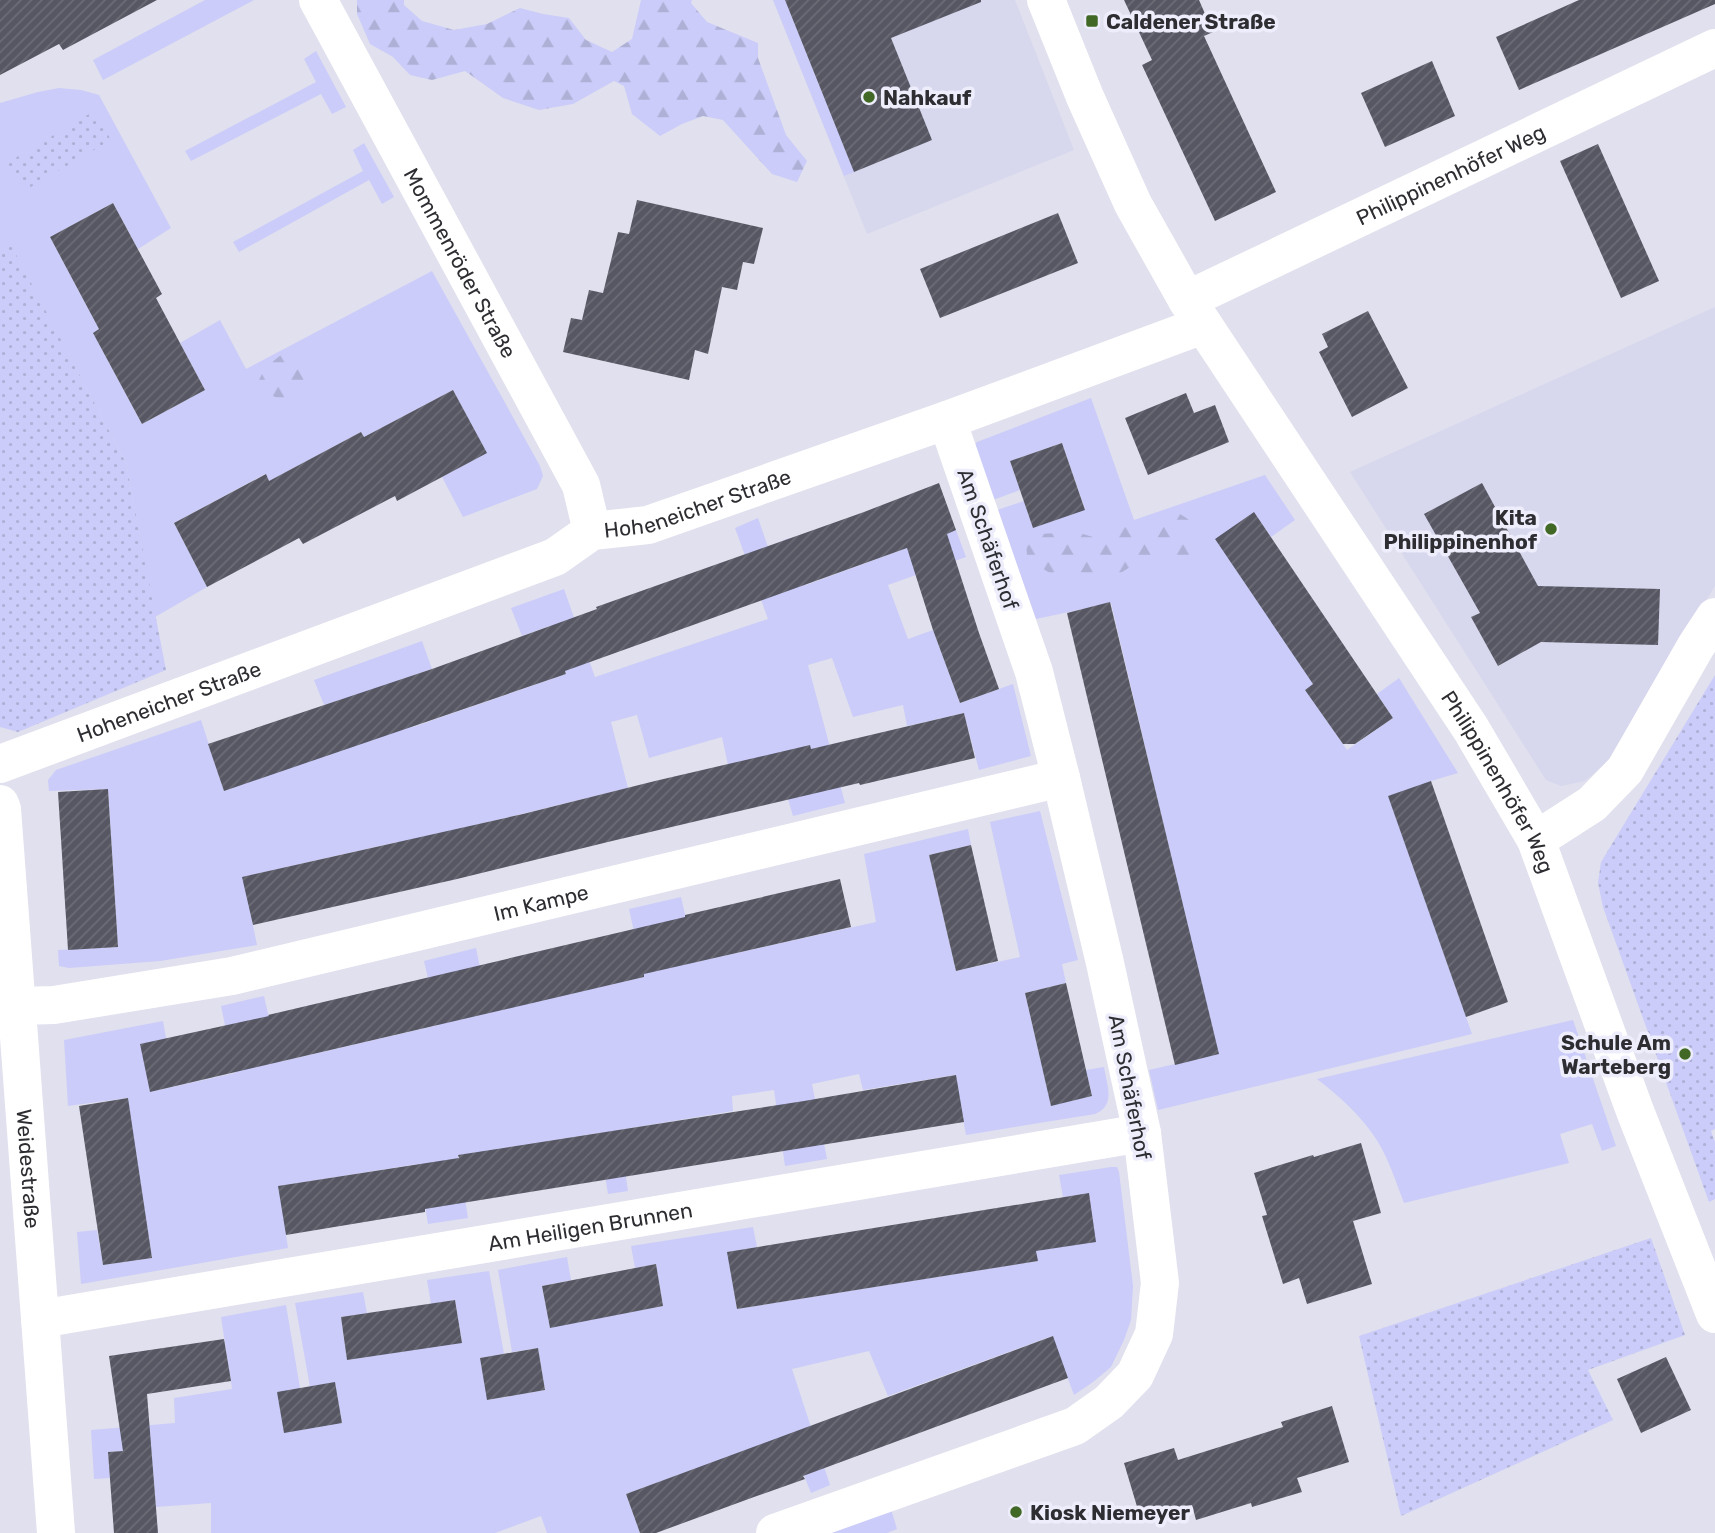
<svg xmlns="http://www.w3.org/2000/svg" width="1715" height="1533" font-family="Rubik,sans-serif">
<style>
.built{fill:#d7d7ed}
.green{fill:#cbccf9}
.forest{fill:url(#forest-firs)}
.park{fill:url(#park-dots)}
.building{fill:url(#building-hatch)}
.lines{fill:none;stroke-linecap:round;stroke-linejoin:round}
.minor{stroke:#fff;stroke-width:38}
.poi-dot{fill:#416925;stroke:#ededfc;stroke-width:2.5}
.labels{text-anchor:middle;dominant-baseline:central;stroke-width:7;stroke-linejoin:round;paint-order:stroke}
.poi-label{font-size:21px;font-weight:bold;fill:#2d2d32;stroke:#ededfc;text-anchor:start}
.street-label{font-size:21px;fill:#2d2d32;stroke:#ededfc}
</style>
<defs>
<pattern id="forest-firs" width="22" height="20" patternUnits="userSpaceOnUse" patternTransform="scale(1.75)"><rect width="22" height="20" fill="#cbccf9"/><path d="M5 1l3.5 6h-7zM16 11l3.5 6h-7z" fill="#afb0d6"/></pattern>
<pattern id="park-dots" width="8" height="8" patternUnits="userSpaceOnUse" patternTransform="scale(1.75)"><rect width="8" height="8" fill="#cbccf9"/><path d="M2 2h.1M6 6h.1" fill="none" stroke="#afb0d6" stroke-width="1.8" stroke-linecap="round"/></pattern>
<pattern id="building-hatch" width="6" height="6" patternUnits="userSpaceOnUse" patternTransform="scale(1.75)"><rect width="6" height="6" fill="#565763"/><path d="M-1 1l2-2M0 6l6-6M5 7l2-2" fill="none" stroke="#6b6c76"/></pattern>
</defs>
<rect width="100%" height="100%" fill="#e0e0ee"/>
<!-- built -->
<g class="built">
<path d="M773,0H1015L1074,150L867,234Z"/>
<path d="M1715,307V586L1607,762L1585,781L1561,786L1546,780L1350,472Z"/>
</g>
<!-- green -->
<g class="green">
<path d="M205,0H254L103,80L93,60Z"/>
<path d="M773,0H785L854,172L844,176Z"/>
<path d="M316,51L346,107L332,114L321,94L191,161L185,151L316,82L304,59Z"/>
<path d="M59,88L81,90L99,95L171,228L138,249L113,203L50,237L99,329L93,333L142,424L205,390L180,343L220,320L246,369L432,271L540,466L543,476L537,489L463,517L442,477L486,453L453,390L364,437L361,432L269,481L265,474L174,523L207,587L155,617L126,463L11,246L0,250V103L38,92Z"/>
<path d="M364,143L394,197L382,204L369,180L239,252L233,242L363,171L353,150Z"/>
<path d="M1091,398L1134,520L1265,475L1295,520L1271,537L1254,513L1313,684L1306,690L1347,750L1393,718L1377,694L1399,678L1458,773L1431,781L1408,851L1472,1034L1158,1110L1149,1070L1218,1054L1111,603L1036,619L997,510L1024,501L1033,528L1085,509L1062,443L1010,461L1020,490L993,500L975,444L977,442Z"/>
<path d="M758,518L768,547L789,538L806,585L956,530L966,557L888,585L908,639L933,630L960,703L1013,684L1031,756L979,770L964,713L907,726L903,705L853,717L832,658L808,665L845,803L793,816L788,799L728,765L722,737L649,758L637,715L611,722L628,788L447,832L457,879L408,889L397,842L243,877L257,945L160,961L69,968L59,966L58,950L118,947L108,789L49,791L48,780L56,770L201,720L224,791L359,694L324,705L314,680L422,641L432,669L397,681L413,727L566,674L549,626L522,636L511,608L564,589L595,677L768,619L735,528Z"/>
<path d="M1040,811L1078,960L1062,964L1066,983L1025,993L1051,1105L1092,1096L1086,1070L1104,1067C1107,1086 1116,1105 1095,1114L966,1135L955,1075L863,1090L859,1074L812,1084L827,1159L785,1166L774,1090L732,1096L733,1111L619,1130L628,1191L608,1194L598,1133L458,1156L468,1218L428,1224L418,1164L279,1186L288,1248L81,1284L77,1232L97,1230L103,1265L152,1258L127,1098L68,1106L64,1040L163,1021L166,1038L150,1092L235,1073L221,1006L264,996L279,1062L439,1025L424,961L476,948L489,1012L644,977L629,909L681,897L696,962L876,922L864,854L968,829L971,845L929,855L956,971L1020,957L990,822Z"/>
<path d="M1573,1020L1616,1146L1602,1151L1592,1124L1560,1134L1569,1163L1404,1203C1396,1182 1389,1160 1378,1142C1362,1116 1340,1097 1317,1079Z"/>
<path d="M1111,1167H1117L1119,1172L1133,1286L1131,1320L1124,1340L1111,1367L1093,1382L1074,1395L1052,1336L888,1396L869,1351L792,1369L830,1485L811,1493L788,1435L626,1494L640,1533H547L541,1516L495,1533H211V1503L156,1507L151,1449L108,1452L110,1478L94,1479L91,1430L175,1423L174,1398L232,1389L221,1317L286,1305L300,1388L342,1423L335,1383L310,1387L295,1303L363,1292L367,1313L341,1317L347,1360L462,1342L455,1300L431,1304L427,1280L489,1271L504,1354L480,1358L488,1400L545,1390L538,1348L512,1352L498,1270L567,1257L571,1280L542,1286L550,1327L663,1306L656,1264L635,1268L631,1246L753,1227L757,1247L728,1252L737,1309L1037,1261L1036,1251L1089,1194L1063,1197L1059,1175Z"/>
<path d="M891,1509L897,1529L887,1533H824Z"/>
</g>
<!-- forest -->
<g class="forest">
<path d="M357,0H404V5L422,21L454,30L487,24L520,8L543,14L569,18L586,40L612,52L632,39L641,0H692L691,3L707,22L758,43V58L786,135L807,161L797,182L772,174L723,120L703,116L682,124L660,136L632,114L624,86L614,81L573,104L539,110L503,98L465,71L432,80L410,75L393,57L370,44L357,14Z"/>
<path d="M282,354H299C312,372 315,388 296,402C282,401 266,395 257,384L265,368Z"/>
<path d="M1180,514L1194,523L1196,541L1190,557L1175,564L1148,558L1130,567L1116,576L1102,574L1053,575L1029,560L1027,555L1026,542L1040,534L1076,532L1093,537L1118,528L1153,523L1161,515Z"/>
</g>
<!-- park -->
<g class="park">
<path d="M94,111L111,140L24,191L7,163Z"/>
<path d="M11,245L126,463L166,670L18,732L0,727V250Z"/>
<path d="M1715,675V1129L1711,1131L1715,1142V1199L1709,1202L1603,907L1598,883L1601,862Z"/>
<path d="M1651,1238L1685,1335L1588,1370L1613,1420L1401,1516L1359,1336Z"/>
</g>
<!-- building -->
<g class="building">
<path d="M0,0H157L63,50L59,44L0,75Z"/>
<path d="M785,0H981V2L891,38L932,140L854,172Z"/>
<path d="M1124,0H1199L1213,32L1204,36L1276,192L1215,221L1142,65L1152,60Z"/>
<path d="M1579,0H1715V4L1519,90L1496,37Z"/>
<path d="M1432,61L1455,116L1385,147L1361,93Z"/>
<path d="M1598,144L1659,281L1621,298L1560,161Z"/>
<path d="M637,200L763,228L754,264L743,262L737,290L722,287L708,354L695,350L689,380L563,352L571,318L582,320L589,290L603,293L618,232L629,234Z"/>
<path d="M113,203L162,294L156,298L205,390L142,424L93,333L99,329L50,237Z"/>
<path d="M1058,213L1078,263L940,318L920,269Z"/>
<path d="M1368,311L1408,388L1352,417L1319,352L1328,347L1322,334Z"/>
<path d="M453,390L487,453L397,501L395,496L303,544L299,538L207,587L174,523L266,474L269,481L361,432L364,437Z"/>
<path d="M1186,393L1194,413L1215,405L1229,442L1148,475L1125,418Z"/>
<path d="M1062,443L1085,510L1033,528L1010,461Z"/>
<path d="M939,483L956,530L947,534L979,633L999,689L960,703L933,630L907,548L565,671L566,674L224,791L208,744L432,669L597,609L596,607L864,512Z"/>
<path d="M1482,483L1538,586L1660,589L1658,645L1541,642L1498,666L1471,617L1480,613L1424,514Z"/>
<path d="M1254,512L1393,718L1355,744H1343L1305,690L1313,684L1215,539Z"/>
<path d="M1110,602L1219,1054L1175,1065L1067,613Z"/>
<path d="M964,713L975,758L860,785L859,783L612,841L457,879L253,925L242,877L523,814L655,781L810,745L811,749Z"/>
<path d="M1431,781L1508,1002L1466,1017L1388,796Z"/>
<path d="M108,789L118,947L68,950L58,792Z"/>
<path d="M971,845L998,961L956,971L929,855Z"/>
<path d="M840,879L851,927L644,974V977L150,1092L140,1044L269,1016L268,1015L685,917V915Z"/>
<path d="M1066,983L1092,1096L1051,1106L1025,993Z"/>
<path d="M956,1075L964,1122L425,1209V1212L286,1235L278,1186L459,1158L458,1155L804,1101Z"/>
<path d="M128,1098L152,1258L103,1265L79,1106Z"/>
<path d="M1361,1143L1381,1213L1353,1221L1372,1284L1307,1304L1299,1278L1283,1284L1262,1216L1267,1215L1254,1173L1313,1155L1314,1157Z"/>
<path d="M1089,1193L1096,1242L1036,1251L1038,1261L737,1309L727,1252Z"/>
<path d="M656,1264L663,1306L550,1328L542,1286Z"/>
<path d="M455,1300L462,1343L347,1360L341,1317Z"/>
<path d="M1053,1336L1068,1378L803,1476L805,1479L754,1497L656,1533H640L626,1494Z"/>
<path d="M224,1339L231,1381L147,1394L158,1533H114L108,1452L123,1451L109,1356Z"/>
<path d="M538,1348L545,1390L487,1400L480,1358Z"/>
<path d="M1666,1357L1691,1410L1641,1433L1617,1379Z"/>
<path d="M335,1382L342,1423L284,1433L277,1392Z"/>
<path d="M1332,1406L1349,1462L1297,1478L1302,1492L1252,1507L1251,1503L1196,1520L1192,1505L1141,1520L1124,1463L1174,1448L1178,1460L1283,1427L1281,1422Z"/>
</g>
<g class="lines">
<!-- minor -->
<g class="minor">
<path id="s1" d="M318,0L581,485L592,531"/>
<path id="s2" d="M1046,0L1085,97L1133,204L1187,300L1471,729L1536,840L1635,1111L1715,1314"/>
<path id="s3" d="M1187,300L1715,48"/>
<path id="s4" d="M0,764L555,557L592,531L648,525L947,420L1203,325"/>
<path id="s5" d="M0,804L2,809L56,1533"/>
<path d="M1536,840L1592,804L1625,770L1696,646L1715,617"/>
<path id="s6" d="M18,1006L54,1005L232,976L1061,778"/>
<path id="s7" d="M40,1319L1142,1133"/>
<path d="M775,1533L1075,1426L1109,1402L1135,1375L1154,1334L1160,1283L1142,1133L1105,963L1061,778L1034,672L947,420"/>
</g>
</g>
<!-- markers -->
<g class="poi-dot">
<rect x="1085" y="14" width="14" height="14" rx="3.5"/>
<circle cx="869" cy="97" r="7"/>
<circle cx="1551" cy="529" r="7"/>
<circle cx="1685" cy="1054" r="7"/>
<circle cx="1016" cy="1512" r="7"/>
</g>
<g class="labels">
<!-- poi labels -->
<g class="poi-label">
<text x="1106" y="21">Caldener Straße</text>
<text x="883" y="97">Nahkauf</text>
<text x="1537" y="517" text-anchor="end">Kita<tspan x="1537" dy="24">Philippinenhof</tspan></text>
<text x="1671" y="1042" text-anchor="end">Schule Am<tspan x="1671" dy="24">Warteberg</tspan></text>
<text x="1030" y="1512">Kiosk Niemeyer</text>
</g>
<!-- street labels -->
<g class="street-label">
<text stroke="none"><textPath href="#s3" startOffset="292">Philippinenhöfer Weg</textPath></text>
<text stroke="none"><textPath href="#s1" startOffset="299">Mommenröder Straße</textPath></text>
<text stroke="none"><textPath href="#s4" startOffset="747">Hoheneicher Straße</textPath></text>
<text transform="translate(988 539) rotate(71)">Am Schäferhof</text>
<text stroke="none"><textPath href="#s4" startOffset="180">Hoheneicher Straße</textPath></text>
<text stroke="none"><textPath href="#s2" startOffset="906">Philippinenhöfer Weg</textPath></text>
<text stroke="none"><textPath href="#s6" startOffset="534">Im Kampe</textPath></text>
<text transform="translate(1130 1087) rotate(79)">Am Schäferhof</text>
<text stroke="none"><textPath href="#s5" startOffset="366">Weidestraße</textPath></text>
<text stroke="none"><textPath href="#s7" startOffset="558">Am Heiligen Brunnen</textPath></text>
</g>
</g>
</svg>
